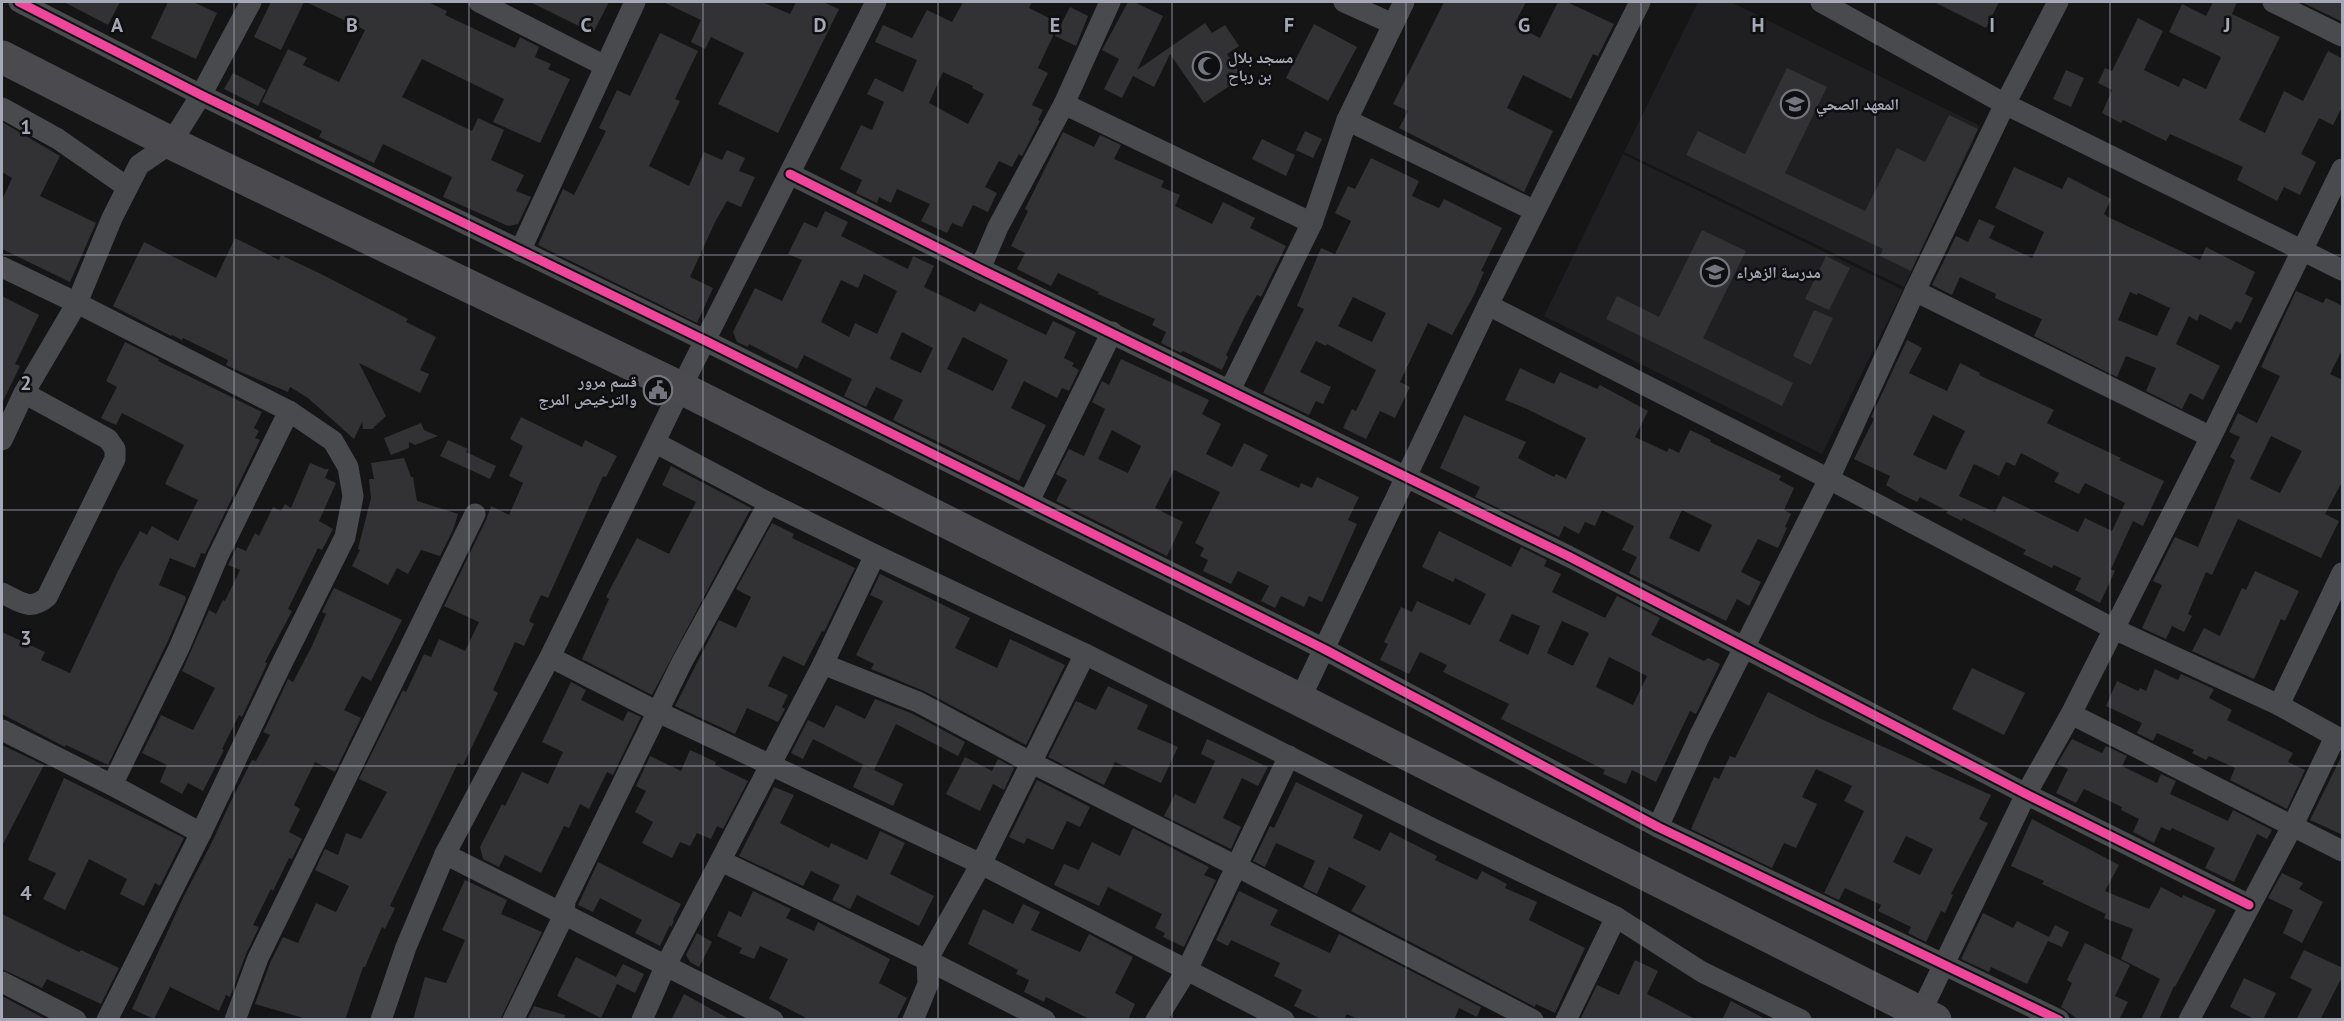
<svg xmlns="http://www.w3.org/2000/svg" width="2344" height="1021" font-family="'PT Sans','Noto Naskh Arabic',sans-serif">
<style>
.built{fill:#1f1e21}
.building{fill:#323234;fill-rule:evenodd}
.lines{fill:none;stroke-linecap:round;stroke-linejoin:round}
.street{stroke:#484a4e;stroke-width:21}
.primary{stroke:#4b4b4f;stroke-width:33}
.cycleway-casing{stroke:#0f0f11;stroke-width:13}
.cycleway{stroke:#ed469a;stroke-width:9}
.grid{fill:none;stroke:#a4a8b7;stroke-width:1.5;stroke-opacity:0.55}
.labels{text-anchor:middle;dominant-baseline:central;stroke-width:5;stroke-linejoin:round;paint-order:stroke}
.poi-label{font-size:16px;font-weight:bold;fill:#a4a8b7;stroke:#0f0f11;text-anchor:start}
.grid-label{font-size:20px;text-anchor:middle;font-weight:bold;fill:#a4a8b7;stroke:#0f0f11;stroke-width:5;stroke-linejoin:round;paint-order:stroke}
</style>
<rect width="100%" height="100%" fill="#151515"/>
<!-- built -->
<g class="built">
<path d="M1698,2H1731L1980,126L1904,287L1624,152Z"/>
<path d="M1623,154L1903,290L1822,454L1544,316Z"/>
</g>
<!-- building -->
<g class="building">
<path d="M64,2H120L108,25Z"/>
<path d="M168,2H193L217,13L196,59L151,38Z"/>
<path d="M271,2H304L281,50L254,37Z"/>
<path d="M306,2H428L447,11L445,15L515,48L520,37L539,47L535,57L551,64L548,69L570,79L540,143L493,122L504,99L422,59L402,97L472,131L478,118L504,130L491,160L524,175L516,191L531,197L518,224L508,226L443,197L452,177L383,144L374,163L319,137L322,131L262,102L288,49L307,58L303,65L339,82L365,30Z"/>
<path d="M530,2H609L593,33Z"/>
<path d="M663,2H762L790,14L796,2H823L839,9L778,133L718,104L744,53L711,37L705,49L691,42L701,20Z"/>
<path d="M963,2H1032L1029,8L1059,23L1038,68L1048,73L1032,105L1043,110L1038,120L1040,121L1022,156L1019,154L1012,167L999,161L985,187L997,193L988,212L973,205L962,227L952,223L947,233L921,221L930,204L897,189L891,203L879,197L877,203L856,193L862,180L840,169L861,125L872,130L884,102L867,94L875,78L903,92L917,60L875,42L883,25L912,38L927,10L952,22ZM943,72L973,86L972,88L984,94L968,124L929,103Z"/>
<path d="M1128,2H1134L1163,16L1137,70L1205,23L1212,33L1225,25L1239,46L1227,54L1243,77L1204,103L1170,54L1154,87L1133,76L1122,98L1104,89L1119,59L1102,50Z"/>
<path d="M1444,2H1526L1514,25L1540,38L1558,2H1567L1614,24L1598,56L1593,54L1571,99L1523,75L1507,108L1553,131L1524,192L1399,128L1408,111L1393,104Z"/>
<path d="M1934,2H1999L1986,28Z"/>
<path d="M2213,2H2237L2232,14L2280,37L2239,120L2265,133L2284,91L2303,101L2328,51L2343,59V105L2333,125L2319,118L2301,154L2316,162L2300,195L2284,187L2277,201L2237,180L2243,167L2170,134L2166,141L2123,120L2121,123L2102,113L2112,90L2098,83L2105,68L2112,71L2138,18L2163,31L2144,70L2179,87L2183,78L2206,89L2221,57L2169,32L2182,4L2206,16Z"/>
<path d="M2301,2H2343V22Z"/>
<path d="M1070,7L1088,16L1076,46L1055,36Z"/>
<path d="M1314,24L1357,47L1328,101L1286,78Z"/>
<path d="M660,33L698,51L675,99L680,101L649,166L689,186L704,152L722,160L727,150L745,158L739,171L755,177L741,207L727,201L715,222L690,277L713,288L697,323L538,245L563,189L574,195L606,131L599,128L617,90L630,96Z"/>
<path d="M1787,68L1827,87L1785,173L1865,211L1897,148L1925,162L1949,115L1978,129L1911,271L1880,256L1883,249L1686,155L1698,131L1745,154Z"/>
<path d="M2066,70L2084,78L2071,107L2053,99Z"/>
<path d="M233,73L266,90L258,106L224,89Z"/>
<path d="M2,122L60,156L40,196L96,223L70,282L2,249V200L12,178L2,172Z"/>
<path d="M1305,131L1322,139L1313,158L1296,150Z"/>
<path d="M1063,132L1094,147L1100,135L1121,145L1114,159L1164,181L1161,187L1180,195L1175,206L1212,224L1223,202L1255,218L1250,228L1286,246L1261,297L1257,295L1245,316L1226,355L1228,357L1222,370L1183,351L1181,353L1161,343L1166,332L1152,325L1155,319L1098,294L1099,292L1058,273L1051,286L1017,269L1025,253L1011,246L1028,211L1025,209Z"/>
<path d="M1262,139L1295,155L1286,176L1252,159Z"/>
<path d="M1371,158L1419,181L1412,196L1439,208L1444,199L1502,228L1481,271L1484,272L1474,295L1452,335L1428,323L1400,382L1410,387L1395,418L1380,411L1366,439L1343,428L1352,409L1356,411L1376,370L1327,344L1326,346L1316,341L1300,372L1331,387L1323,404L1316,401L1309,415L1263,393L1304,309L1297,306L1321,248L1335,254L1351,221L1335,213L1348,186L1355,189ZM1353,297L1386,313L1372,342L1338,326Z"/>
<path d="M2014,167L2062,189L2068,177L2111,199L2104,214L2108,217L2200,260L2206,247L2255,272L2245,294L2253,298L2241,323L2236,321L2231,330L2200,314L2197,321L2189,316L2176,344L2220,366L2203,400L2190,393L2182,409L2146,391L2156,368L2126,356L2117,377L2034,336L2042,319L1995,298L1996,294L1962,278L1960,277L1952,295L1932,285L1956,236L1968,242L1979,219L1995,226L1989,238L2032,258L2044,232L1995,208ZM2130,292L2137,295L2138,293L2170,308L2157,336L2118,320Z"/>
<path d="M825,211L848,222L841,236L908,269L913,256L934,266L924,287L975,312L980,303L1046,335L1053,321L1076,332L1064,358L1074,363L1072,366L1079,370L1069,391L1062,388L1057,398L1024,381L1011,408L1046,425L1019,481L893,420L903,400L876,387L866,407L844,396L852,379L804,355L797,369L749,344L748,347L737,342L733,332L755,288L782,301L802,260L788,254L804,222L817,228ZM864,274L897,291L877,334L855,323L849,337L821,322L841,280L858,288ZM902,332L933,348L921,373L890,359ZM963,337L1008,360L993,391L947,369Z"/>
<path d="M1702,230L1746,251L1703,338L1793,383L1782,406L1606,319L1617,296L1659,317Z"/>
<path d="M235,238L279,260L281,255L321,274L408,319L406,322L436,337L420,370L429,374L420,393L359,363L386,416L372,429H363L362,422L354,439L308,398L290,387L288,392L243,373L226,365L228,360L183,338L182,340L172,335L171,336L113,306L144,242L216,278Z"/>
<path d="M1826,256L1850,268L1829,310L1805,299Z"/>
<path d="M2296,291L2323,303L2326,298L2343,306V348L2330,374L2343,380V480L2325,514L2339,521L2321,558L2238,519L2212,575L2206,572L2188,614L2192,616L2184,632L2172,626L2166,639L2142,628L2162,585L2153,581L2175,537L2198,547L2235,460L2230,457L2240,437L2229,432L2238,413L2257,423L2280,376L2261,367ZM2271,436L2302,451L2280,493L2250,479Z"/>
<path d="M2,296L39,315L15,364L20,366L2,403Z"/>
<path d="M1814,310L1833,318L1811,365L1793,356Z"/>
<path d="M1907,340L1922,348L1909,373L1947,391L1960,363L1980,373L1979,375L2054,410L2047,423L2121,458L2119,460L2164,481L2143,526L2133,521L2111,569L2115,571L2100,603L2075,590L2081,578L2054,565L2052,568L2023,554L2026,550L1963,518L1962,521L1946,513L1948,511L1920,497L1917,502L1899,493L1886,485L1890,476L1854,459L1874,419L1871,417ZM1933,415L1965,431L1946,470L1913,455ZM2021,453L2059,473L2054,482L2079,494L2085,483L2125,503L2112,531L2085,518L2078,532L2003,496L1995,512L1959,496L1974,464L1999,476L2006,462L2015,466Z"/>
<path d="M125,342L159,359L158,361L262,412L254,428L259,431L255,438L260,440L205,554L201,553L195,568L170,558L159,585L185,596L186,599L167,643L108,765L66,745L65,747L2,714V632L45,652L41,660L70,673L118,571L140,531L147,535L152,526L178,541L198,500L165,484L184,445L122,413L116,425L101,418L117,387L106,381Z"/>
<path d="M1121,359L1209,400L1202,414L1221,424L1206,454L1232,467L1244,443L1268,455L1260,470L1299,488L1301,483L1312,488L1317,477L1359,497L1348,520L1357,524L1322,602L1309,596L1304,607L1281,596L1275,608L1261,601L1269,586L1238,571L1231,584L1203,571L1208,560L1200,556L1204,548L1195,543L1220,492L1174,470L1155,508L1183,522L1167,556L1056,501L1067,480L1056,474L1069,449L1084,456L1105,409L1092,402L1102,381L1109,385ZM1112,430L1141,446L1128,473L1098,459Z"/>
<path d="M1520,368L1554,384L1560,372L1597,389L1600,385L1648,411L1635,437L1667,452L1669,448L1679,453L1690,430L1711,440L1710,442L1781,476L1779,480L1794,488L1784,510L1791,514L1785,527L1787,528L1778,548L1758,539L1741,572L1761,582L1749,606L1737,599L1726,621L1629,573L1637,557L1622,550L1634,526L1602,510L1595,526L1585,522L1579,534L1564,526L1559,537L1475,497L1480,487L1440,468L1464,415L1526,442L1518,458L1554,477L1556,474L1566,479L1586,438L1527,409L1505,400ZM1682,510L1712,525L1699,552L1669,538Z"/>
<path d="M521,417L582,447L585,440L617,456L606,477L603,476L548,598L541,595L529,621L534,624L524,646L515,642L493,690L498,693L463,765L458,763L390,906L395,908L385,929L382,927L365,967H363L345,1020H310L255,1004L270,963L283,937L298,943L316,903L336,912L349,886L315,870L325,849L338,855L346,833L361,839L387,792L359,779L403,690L406,692L424,654L431,657L439,639L465,651L479,622L444,606L486,520L491,506L509,515L523,483L509,476L523,446L510,439Z"/>
<path d="M421,423L424,430L438,436L415,445L409,442V448L391,455L384,438Z"/>
<path d="M448,440L468,449L466,452L496,466L490,479L440,456Z"/>
<path d="M404,458L411,477H413L417,501L458,514L453,530L440,556L421,550L408,574L397,568L388,585L352,566L360,550L358,549L371,498L369,479H374L371,463Z"/>
<path d="M310,463L325,469H329L325,478L336,483L319,521L333,529L322,550L318,548L288,609L292,611L265,662L267,663L266,666L242,717L239,715L222,749L224,750L203,791L188,783L182,794L160,782L167,765L142,753L161,715L193,730L215,688L182,671L209,610L216,614L223,600L225,601L240,570L228,565L237,547L246,551L255,533L259,536L273,507L281,511L285,504L291,508Z"/>
<path d="M671,466L751,508L652,695L582,659L609,599L606,597L637,538L669,554L696,502L662,485Z"/>
<path d="M772,523L794,534L792,538L855,568L824,632L822,631L804,666L783,656L768,686L788,695L782,707L785,709L778,722L747,708L735,734L675,706L719,620L736,628L751,597L736,589Z"/>
<path d="M1439,531L1511,567L1521,547L1547,560L1544,566L1561,574L1552,592L1605,618L1617,596L1660,618L1651,635L1704,661L1708,658L1720,664L1696,714L1690,711L1656,782L1632,770L1626,784L1603,774L1605,770L1501,719L1509,704L1443,672L1447,665L1420,652L1409,674L1380,660L1388,644L1384,642L1401,607L1412,612L1417,601L1470,625L1486,594L1455,578L1453,582L1422,567ZM1512,614L1540,626L1528,655L1499,641ZM1562,621L1589,633L1573,666L1547,653ZM1609,657L1647,676L1633,705L1596,687Z"/>
<path d="M2255,571L2299,591L2285,621L2281,619L2254,679L2192,651L2204,628L2220,636L2242,588L2246,590Z"/>
<path d="M880,574L970,618L955,648L997,668L1010,639L1065,665L1026,745L924,691L871,669L874,664L856,655L883,601L870,595Z"/>
<path d="M334,588L402,620L371,681L362,676L344,710L361,718L335,772L315,762L294,805L300,809L289,832L302,839L292,859L289,858L273,891L271,889L253,925L259,927L246,954L230,997L226,995L219,1011L170,987L154,1019L132,1009L183,898L213,840L229,805L252,760L256,761L270,735L263,732L265,729L288,679L293,682L312,646L326,614L322,612Z"/>
<path d="M1972,668L2025,693L2004,735L1952,709Z"/>
<path d="M2155,669L2178,680L2181,674L2214,689L2209,698L2232,710L2227,720L2293,753L2288,762L2305,770L2287,809L2230,780L2235,768L2209,756L2206,760L2192,753L2194,750L2157,733L2153,741L2137,733L2142,723L2106,706L2117,681L2138,691L2140,688L2146,691Z"/>
<path d="M571,682L586,690L581,700L623,721L628,711L641,717L613,775L607,772L589,809L580,804L569,828L564,826L541,873L505,855L499,867L483,859L480,847L502,804L505,806L522,772L548,784L563,752L542,742Z"/>
<path d="M1108,686L1148,705L1137,729L1178,747L1161,783L1115,762L1104,785L1048,757L1076,701L1096,710Z"/>
<path d="M1768,692L1819,718L1991,795L1979,819L1988,823L1951,894L1953,895L1945,913L1941,911L1926,942L1908,933L1911,927L1878,911L1881,905L1845,888L1839,900L1824,893L1864,811L1844,801L1852,786L1816,769L1802,797L1817,804L1796,848L1784,843L1772,868L1691,829L1714,777L1719,779L1730,756L1735,758ZM1906,836L1933,849L1920,875L1893,862Z"/>
<path d="M875,699L913,714L965,742L958,756L896,724L874,770L903,784L893,806L853,787L863,765L874,770L813,739L803,759L791,753L808,720L824,728L836,705L865,719Z"/>
<path d="M1207,739L1268,767L1258,786L1242,778L1223,818L1241,827L1231,849L1164,816L1175,794L1195,804L1215,761L1201,754Z"/>
<path d="M2072,739L2102,753L2106,746L2127,756L2122,766L2157,783L2161,774L2176,781L2170,794L2228,821L2233,810L2272,830L2267,839L2257,834L2234,882L2205,868L2215,848L2172,828L2170,831L2161,827L2154,843L2133,832L2139,819L2121,810L2122,807L2084,789L2076,803L2056,793L2068,769L2057,764Z"/>
<path d="M2,745L44,765L2,846Z"/>
<path d="M690,750L716,762L715,765L748,781L723,829L717,826L711,839L697,833L690,846L680,842L672,858L642,843L653,822L635,812L646,791L636,786L650,756L681,771Z"/>
<path d="M2343,753V835L2310,820Z"/>
<path d="M965,757L992,771L998,759L1014,768L1004,790L993,784L980,811L946,794Z"/>
<path d="M64,778L184,838L160,886L155,883L144,906L120,894L127,879L89,859L65,910L43,899L56,873L28,860Z"/>
<path d="M1037,780L1090,807L1080,827L1067,821L1053,850L1027,838L1024,844L1009,837Z"/>
<path d="M1296,782L1363,815L1353,838L1380,851L1390,832L1437,856L1435,860L1477,880L1482,871L1507,884L1505,888L1537,902L1529,920L1585,948L1555,1013L1536,1004L1535,1007L1351,911L1366,886L1329,867L1317,894L1303,887L1315,861L1276,843L1265,867L1253,861L1270,826L1274,828Z"/>
<path d="M774,787L794,795L780,823L829,848L831,843L867,860L880,831L905,843L890,874L934,896L919,926L857,895L850,909L832,900L840,885L811,871L803,886L739,856Z"/>
<path d="M2032,819L2119,865L2105,891L2149,909L2161,887L2182,898L2183,895L2216,910L2175,987L2174,986L2159,1020H2141L2160,979L2121,959L2133,929L2104,918L2106,914L2042,884L2044,881L2011,866Z"/>
<path d="M1133,828L1209,867L1204,875L1216,880L1184,947L1163,937L1165,933L1155,928L1162,914L1108,887L1099,906L1054,885L1064,864L1079,870L1092,842L1120,856Z"/>
<path d="M598,862L681,904L673,920L674,921L671,927L670,925L660,946L635,933L642,920L600,898L593,912L578,905Z"/>
<path d="M2282,873L2303,883L2299,889L2323,902L2302,943L2283,933L2293,910L2268,898Z"/>
<path d="M465,880L507,900L501,914L542,932L500,1020H413L425,977L446,983L465,940L442,930Z"/>
<path d="M753,891L791,909L786,918L814,931L818,922L890,959L879,983L907,998L896,1020H810L769,999L788,959L760,946L754,959L739,953L742,948L717,936L729,911L741,917Z"/>
<path d="M1239,891L1278,910L1270,925L1330,953L1339,934L1481,1007L1477,1017L1459,1008L1454,1020H1359L1347,1014L1344,1020H1323L1294,1006L1302,990L1274,976L1280,963L1231,940L1228,946L1216,940Z"/>
<path d="M1023,904L1040,912L1031,930L1080,952L1089,934L1133,957L1115,993L1135,1004L1128,1020H1091L1046,997L1044,1002L1024,992L1029,980L1016,974L1018,970L968,944L983,909L1013,924Z"/>
<path d="M1983,913L2013,928L2017,921L2049,937L2055,925L2069,932L2062,947L2048,941L2027,984L1991,967L1989,972L1961,959Z"/>
<path d="M2,914L79,952L81,950L119,968L101,1004L47,979L42,988L2,969Z"/>
<path d="M697,933L712,942L699,967L690,962L686,955Z"/>
<path d="M2085,943L2130,965L2115,996L2128,1002L2119,1020H2079L2061,1007L2072,983L2067,980Z"/>
<path d="M2304,950L2343,968V975L2320,1020H2296L2312,989L2290,978Z"/>
<path d="M576,957L616,977L623,964L644,974L635,993L617,984L601,1018L557,996Z"/>
<path d="M1635,960L1658,971L1647,994L1697,1020H1580L1597,985L1619,995Z"/>
<path d="M2244,978L2276,993L2263,1020H2256L2230,1007Z"/>
<path d="M684,994L731,1020H671Z"/>
<path d="M2,996L47,1020H2Z"/>
<path d="M1731,1001L1767,1020H1722Z"/>
<path d="M534,1006L565,1015L564,1020H527Z"/>
</g>
<g class="lines">
<!-- street -->
<g class="street">
<path d="M19,2L201,95L706,341L1324,649L1658,827L2059,1020"/>
<path d="M479,2L605,66"/>
<path d="M1344,2L1393,24"/>
<path d="M1821,2L2005,104L2342,270"/>
<path d="M2273,2L2342,36"/>
<path d="M1064,104L1312,223"/>
<path d="M2,108L58,139L127,187"/>
<path d="M1347,120L1535,211"/>
<path d="M790,174L980,269L1568,556L2026,794L2249,905"/>
<path d="M520,251L635,2"/>
<path d="M2,267L77,303L289,411L333,441L348,467L353,496L345,537L280,667L201,833L107,1020"/>
<path d="M980,269L998,227L1064,104L1110,2"/>
<path d="M1915,291L2211,437"/>
<path d="M1488,305L1829,479L2114,629L2279,705L2342,740"/>
<path d="M1230,390L1312,223L1347,120L1404,2"/>
<path d="M2,440L24,393L77,303L112,218L139,165L171,143L201,95L251,2"/>
<path d="M656,443L769,503L875,555L1085,654L1435,830L1616,917L1702,972L1801,1020"/>
<path d="M1029,501L1112,332"/>
<path d="M2,593C19,601 30,612 47,597L115,459V449L108,439L24,393"/>
<path d="M550,657L658,712L981,864L1284,1020"/>
<path d="M823,664L918,702L1030,762L1236,866L1533,1020"/>
<path d="M1300,699L1488,305L1640,2"/>
<path d="M2279,705L2342,573"/>
<path d="M2071,714L2342,851"/>
<path d="M2,730L112,785L201,833"/>
<path d="M112,785L179,648L218,556L289,411"/>
<path d="M1658,827L1699,737L1829,479L1915,291L2005,104L2058,2"/>
<path d="M445,854L773,1020"/>
<path d="M721,861L927,960L1045,1020"/>
<path d="M2,982L76,1020"/>
<path d="M235,1020L258,958L475,514"/>
<path d="M381,1020L406,947L445,854L550,657L681,388L876,2"/>
<path d="M513,1020L564,915L565,901L682,662L769,503"/>
<path d="M642,1020L665,967L823,664L875,555"/>
<path d="M913,1020L928,984L927,960L981,864L1085,654"/>
<path d="M1156,1020L1187,970L1289,756"/>
<path d="M1566,1020L1616,917"/>
<path d="M1917,1020L2026,794L2071,714L2211,437L2342,169"/>
<path d="M2189,1020L2293,825L2335,737"/>
</g>
<!-- primary -->
<path class="primary" d="M2,57L171,143L681,388L1935,1020"/>
<!-- cycleway casing -->
<g class="cycleway-casing">
<g id="cycleway">
<path d="M19,2L201,95L706,341L1324,649L1658,827L2059,1020"/>
<path d="M790,174L980,269L1568,556L2026,794L2249,905"/>
</g>
</g>
<!-- cycleway -->
<use href="#cycleway" class="cycleway"/>
</g>
<!-- grid -->
<path class="grid" d="M234,2V1020M469,2V1020M703,2V1020M938,2V1020M1172,2V1020M1406,2V1020M1641,2V1020M1875,2V1020M2110,2V1020M2,255H2342M2,510H2342M2,766H2342"/>
<!-- icons -->
<defs>
<g id="mosque-ring" transform="scale(1.5)"><circle r="9.5" fill="#0f0f11" stroke="#72757e" stroke-width="1.5"/><path d="M3.5-4.9A6 6 0 1 0 3.5 4.9A5 5 0 1 1 3.5-4.9Z" fill="#72757e"/></g>
<g id="school-ring" transform="scale(1.5)"><circle r="9.5" fill="#0f0f11" stroke="#72757e" stroke-width="1.5"/><path d="M0-5L7-2L0 1L-7-2ZM-4 1L0 2.5L4 1V4Q0 6-4 4Z" fill="#72757e"/></g>
<g id="civic-ring" transform="scale(1.5)"><circle r="9.5" fill="#0f0f11" stroke="#72757e" stroke-width="1.5"/><path d="M-.6-6.5H3V-4.5H.6V-3L4-1V1h2V6H-6V1h2V-1L-.6-3ZM-1.2 2.5V6h2.4V2.5Z" fill="#72757e"/></g>
</defs>
<g fill-rule="evenodd">
<use href="#mosque-ring" x="1207" y="66"/>
<use href="#school-ring" x="1795" y="104"/>
<use href="#school-ring" x="1715" y="272"/>
<use href="#civic-ring" x="658" y="390"/>
</g>
<g class="labels">
<!-- poi labels -->
<g class="poi-label">
<text x="1228" y="57">مسجد بلال<tspan x="1228" dy="18">بن رباح</tspan></text>
<text x="1816" y="104">المعهد الصحي</text>
<text x="1736" y="272">مدرسة الزهراء</text>
<text x="637" y="381" text-anchor="end">قسم مرور<tspan x="637" dy="18">والترخيص المرج</tspan></text>
</g>
</g>
<g class="grid-label">
<text x="117" y="32">A</text>
<text x="352" y="32">B</text>
<text x="586" y="32">C</text>
<text x="820" y="32">D</text>
<text x="1055" y="32">E</text>
<text x="1289" y="32">F</text>
<text x="1524" y="32">G</text>
<text x="1758" y="32">H</text>
<text x="1992" y="32">I</text>
<text x="2227" y="32">J</text>
<text x="26" y="134">1</text>
<text x="26" y="390">2</text>
<text x="26" y="645">3</text>
<text x="26" y="900">4</text>
</g>
<!-- border -->
<rect width="2344" height="1021" fill="none" stroke="#a4a8b7" stroke-width="6"/>
</svg>
